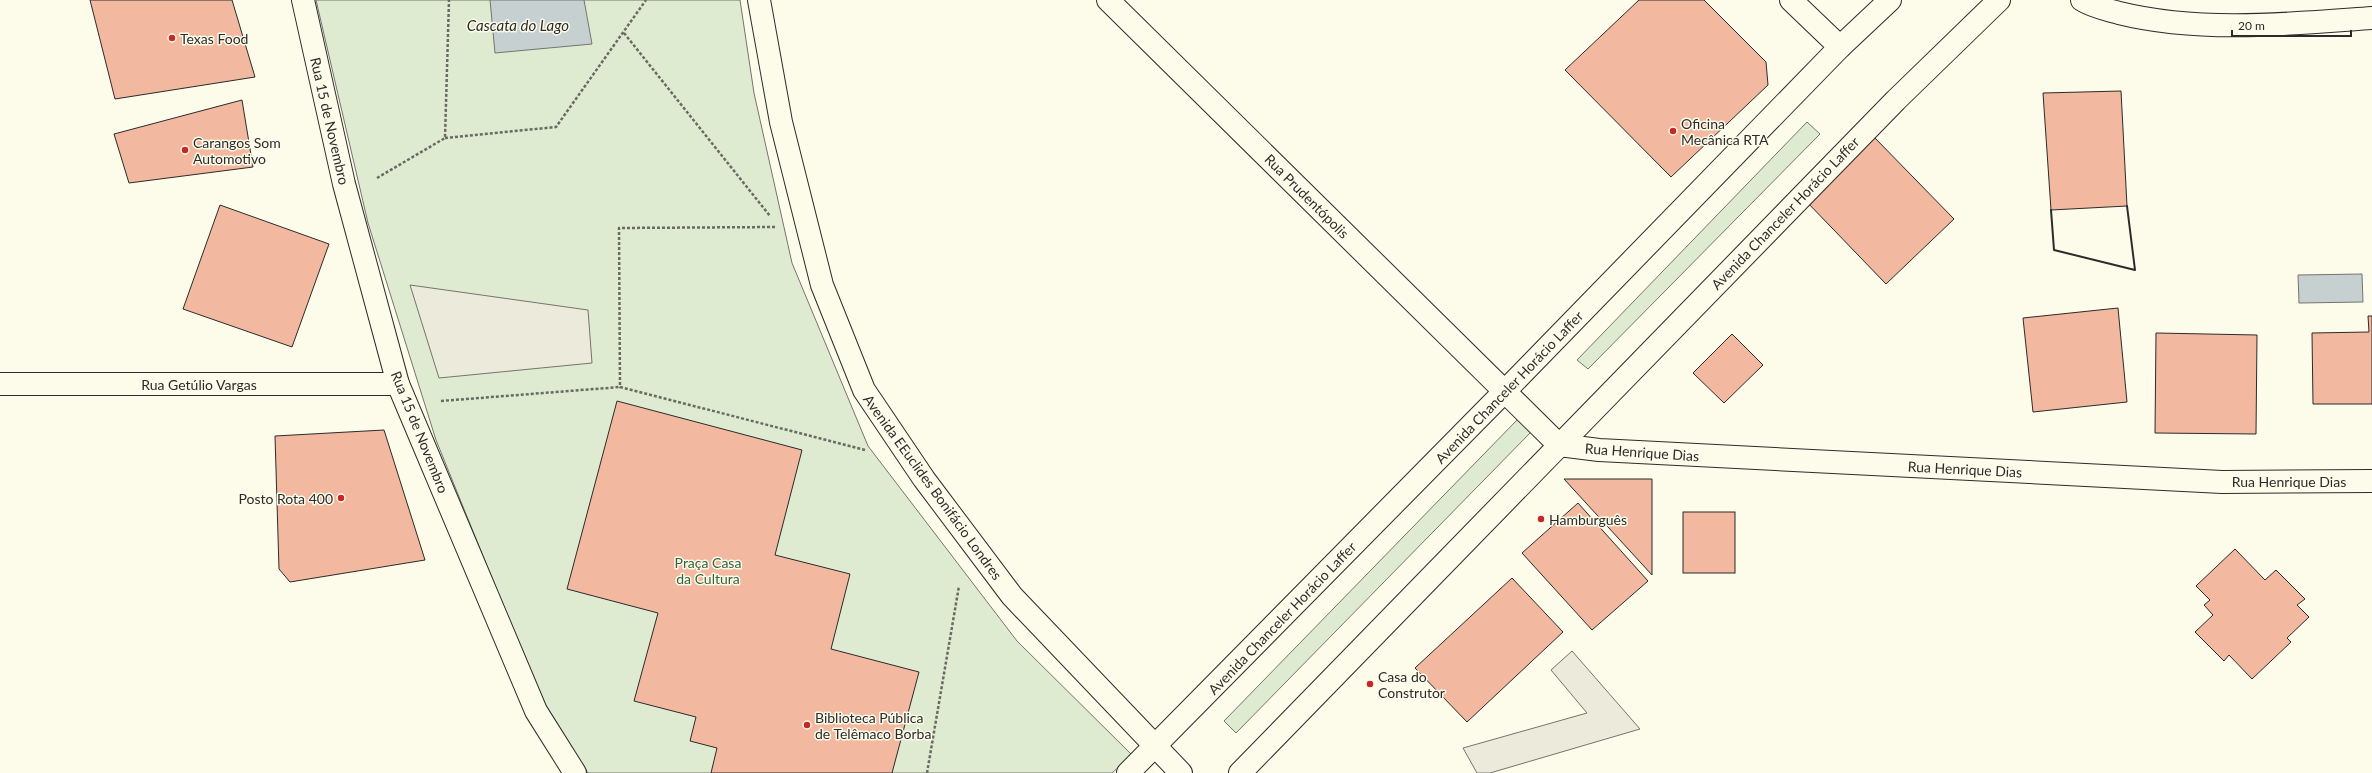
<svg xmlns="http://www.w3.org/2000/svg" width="2372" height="773" font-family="Lato,sans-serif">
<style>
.green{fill:#deebd1;stroke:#74746e}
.parking{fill:#eceadb;stroke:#74746e}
.water{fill:#c7d0d0;stroke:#74746e}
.building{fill:#f2b8a0;stroke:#2b2b2b}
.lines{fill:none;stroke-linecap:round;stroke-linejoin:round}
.street-casing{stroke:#2b2b2b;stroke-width:24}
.secondary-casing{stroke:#2b2b2b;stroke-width:24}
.path{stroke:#6a6964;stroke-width:2.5;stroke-dasharray:3 2;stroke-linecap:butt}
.street{stroke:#fdfbea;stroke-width:22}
.secondary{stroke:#fdfbea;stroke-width:22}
.wall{stroke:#2b2b2b;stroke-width:2}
.poi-dot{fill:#c62828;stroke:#fdfbea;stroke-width:1.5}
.labels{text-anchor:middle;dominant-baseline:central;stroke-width:3;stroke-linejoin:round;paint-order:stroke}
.poi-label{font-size:14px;fill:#2b2b2b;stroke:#fdfbea;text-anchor:start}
.street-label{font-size:14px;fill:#2b2b2b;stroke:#fdfbea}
.park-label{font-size:14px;fill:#34623c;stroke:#fdfbea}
.water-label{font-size:15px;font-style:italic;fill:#2b2b2b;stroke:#fdfbea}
</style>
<rect width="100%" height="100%" fill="#fdfbea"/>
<!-- green -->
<g class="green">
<path d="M316,0H740L754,93L792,263L868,446L1017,641L1132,755L1112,773H588L547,710L539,694L436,440L368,223Z"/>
<path d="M1807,122L1820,134L1588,369L1577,360Z"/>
<path d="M1518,419L1532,431L1236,733L1224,721Z"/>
</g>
<!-- parking -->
<g class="parking">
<path d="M410,285L588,310L592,363L439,378Z"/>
<path d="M1572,651L1640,729L1490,773H1477L1463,748L1587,713L1551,670Z"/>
</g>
<!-- water -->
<g class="water">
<path d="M490,0H584L592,44L495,53Z"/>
<path d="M2362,274L2363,302L2299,303L2298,275Z"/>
</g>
<!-- building -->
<g class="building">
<path d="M90,0H232L255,77L115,99Z"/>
<path d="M1639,0H1704L1766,62L1768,85L1671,177L1565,70Z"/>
<path d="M2121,91L2127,206L2051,210L2043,93Z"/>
<path d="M242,100L253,167L129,183L114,134Z"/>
<path d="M1873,136L1954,219L1886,284L1805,200Z"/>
<path d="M220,205L329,244L292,347L183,309Z"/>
<path d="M2118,308L2127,402L2033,412L2023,318Z"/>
<path d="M2368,316H2372V404H2313L2312,333L2369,332Z"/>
<path d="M2156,333L2257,335L2256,434L2155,433Z"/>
<path d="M1732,334L1763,365L1724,403L1693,373Z"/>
<path d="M617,401L802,450L775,555L850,574L831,649L919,672L892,773H711L717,748L690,741L696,717L634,701L658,613L567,589Z"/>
<path d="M384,430L425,560L290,582L279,569L275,436Z"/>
<path d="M1564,479H1652V575Z"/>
<path d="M1578,503L1648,581L1592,630L1522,553Z"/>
<rect x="1683" y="512" width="52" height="61"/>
<path d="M2235,549L2265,580L2276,570L2305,599L2297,605L2309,617L2287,638L2291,642L2252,679L2229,655L2224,661L2195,632L2213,615L2204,605L2210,600L2196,586Z"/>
<path d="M1512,578L1563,632L1467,722L1415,668Z"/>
</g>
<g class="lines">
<!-- street casing -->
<g class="street-casing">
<g id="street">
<path d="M1108,0L1559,445L1599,450L2222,482L2372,481"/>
<path d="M1791,0L1840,47"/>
<path d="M2082,0C2093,7 2105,9 2119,13C2200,33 2289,24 2372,18"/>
<path d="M0,384H398"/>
</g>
</g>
<!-- secondary casing -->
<g class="secondary-casing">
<g id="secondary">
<path d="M303,0L344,184L398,384L536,711L575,773"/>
<path d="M759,0L781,122L822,285L864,390L924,479L1012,596L1181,773"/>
<path d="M1128,773L1504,392L1840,47L1890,0"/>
<path d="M1240,773L1896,100L1999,0"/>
</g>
</g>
<!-- path -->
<g class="path">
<path d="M624,33L770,216"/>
<path d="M445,138L556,127L646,0"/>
<path d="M377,178L445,138L449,0"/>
<path d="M775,227L619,228L620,387L865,450"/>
<path d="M441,401L620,387"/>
<path d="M927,773L959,586"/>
</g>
<!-- street -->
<use href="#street" class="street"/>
<!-- secondary -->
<use href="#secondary" class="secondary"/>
<!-- wall -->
<path class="wall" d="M2051,210L2054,250L2135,270L2127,206"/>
</g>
<!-- markers -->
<g class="poi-dot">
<circle cx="172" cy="38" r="4"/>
<circle cx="1673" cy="131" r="4"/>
<circle cx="185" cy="150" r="4"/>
<circle cx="341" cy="498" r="4"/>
<circle cx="1541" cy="519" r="4"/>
<circle cx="1370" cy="684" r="4"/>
<circle cx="807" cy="725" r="4"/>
</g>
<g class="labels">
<!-- poi labels -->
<g class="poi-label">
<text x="180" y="38">Texas Food</text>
<text x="1681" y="123">Oficina<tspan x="1681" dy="16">Mecânica RTA</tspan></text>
<text x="193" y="142">Carangos Som<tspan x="193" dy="16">Automotivo</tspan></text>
<text x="333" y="498" text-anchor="end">Posto Rota 400</text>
<text x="1549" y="519">Hamburguês</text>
<text x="1378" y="676">Casa do<tspan x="1378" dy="16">Construtor</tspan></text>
<text x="815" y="717">Biblioteca Pública<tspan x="815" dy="16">de Telêmaco Borba</tspan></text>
</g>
<!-- street labels -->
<g class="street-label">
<text transform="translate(330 121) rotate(77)">Rua 15 de Novembro</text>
<text transform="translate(1307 196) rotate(45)">Rua Prudentópolis</text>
<text transform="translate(1785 213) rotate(-46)">Avenida Chanceler Horácio Laffer</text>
<text x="199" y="384">Rua Getúlio Vargas</text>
<text transform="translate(1509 387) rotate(-46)">Avenida Chanceler Horácio Laffer</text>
<text transform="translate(420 432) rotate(68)">Rua 15 de Novembro</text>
<text transform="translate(1642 452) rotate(4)">Rua Henrique Dias</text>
<text transform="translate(1965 469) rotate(3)">Rua Henrique Dias</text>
<text x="2289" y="481">Rua Henrique Dias</text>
<text transform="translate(933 487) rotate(54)">Avenida EEuclides Bonifácio Londres</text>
<text transform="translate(1282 618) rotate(-46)">Avenida Chanceler Horácio Laffer</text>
</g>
<!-- park labels -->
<g class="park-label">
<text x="708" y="562">Praça Casa<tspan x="708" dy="16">da Cultura</tspan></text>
</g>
<!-- water labels -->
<g class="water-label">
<text x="518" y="25">Cascata do Lago</text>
</g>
</g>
<!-- scale -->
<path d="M2232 30v6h119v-6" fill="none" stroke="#2b2b2b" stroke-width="2"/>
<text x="2238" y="30" font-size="12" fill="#2b2b2b" stroke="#fdfbea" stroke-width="3" paint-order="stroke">20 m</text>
</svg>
